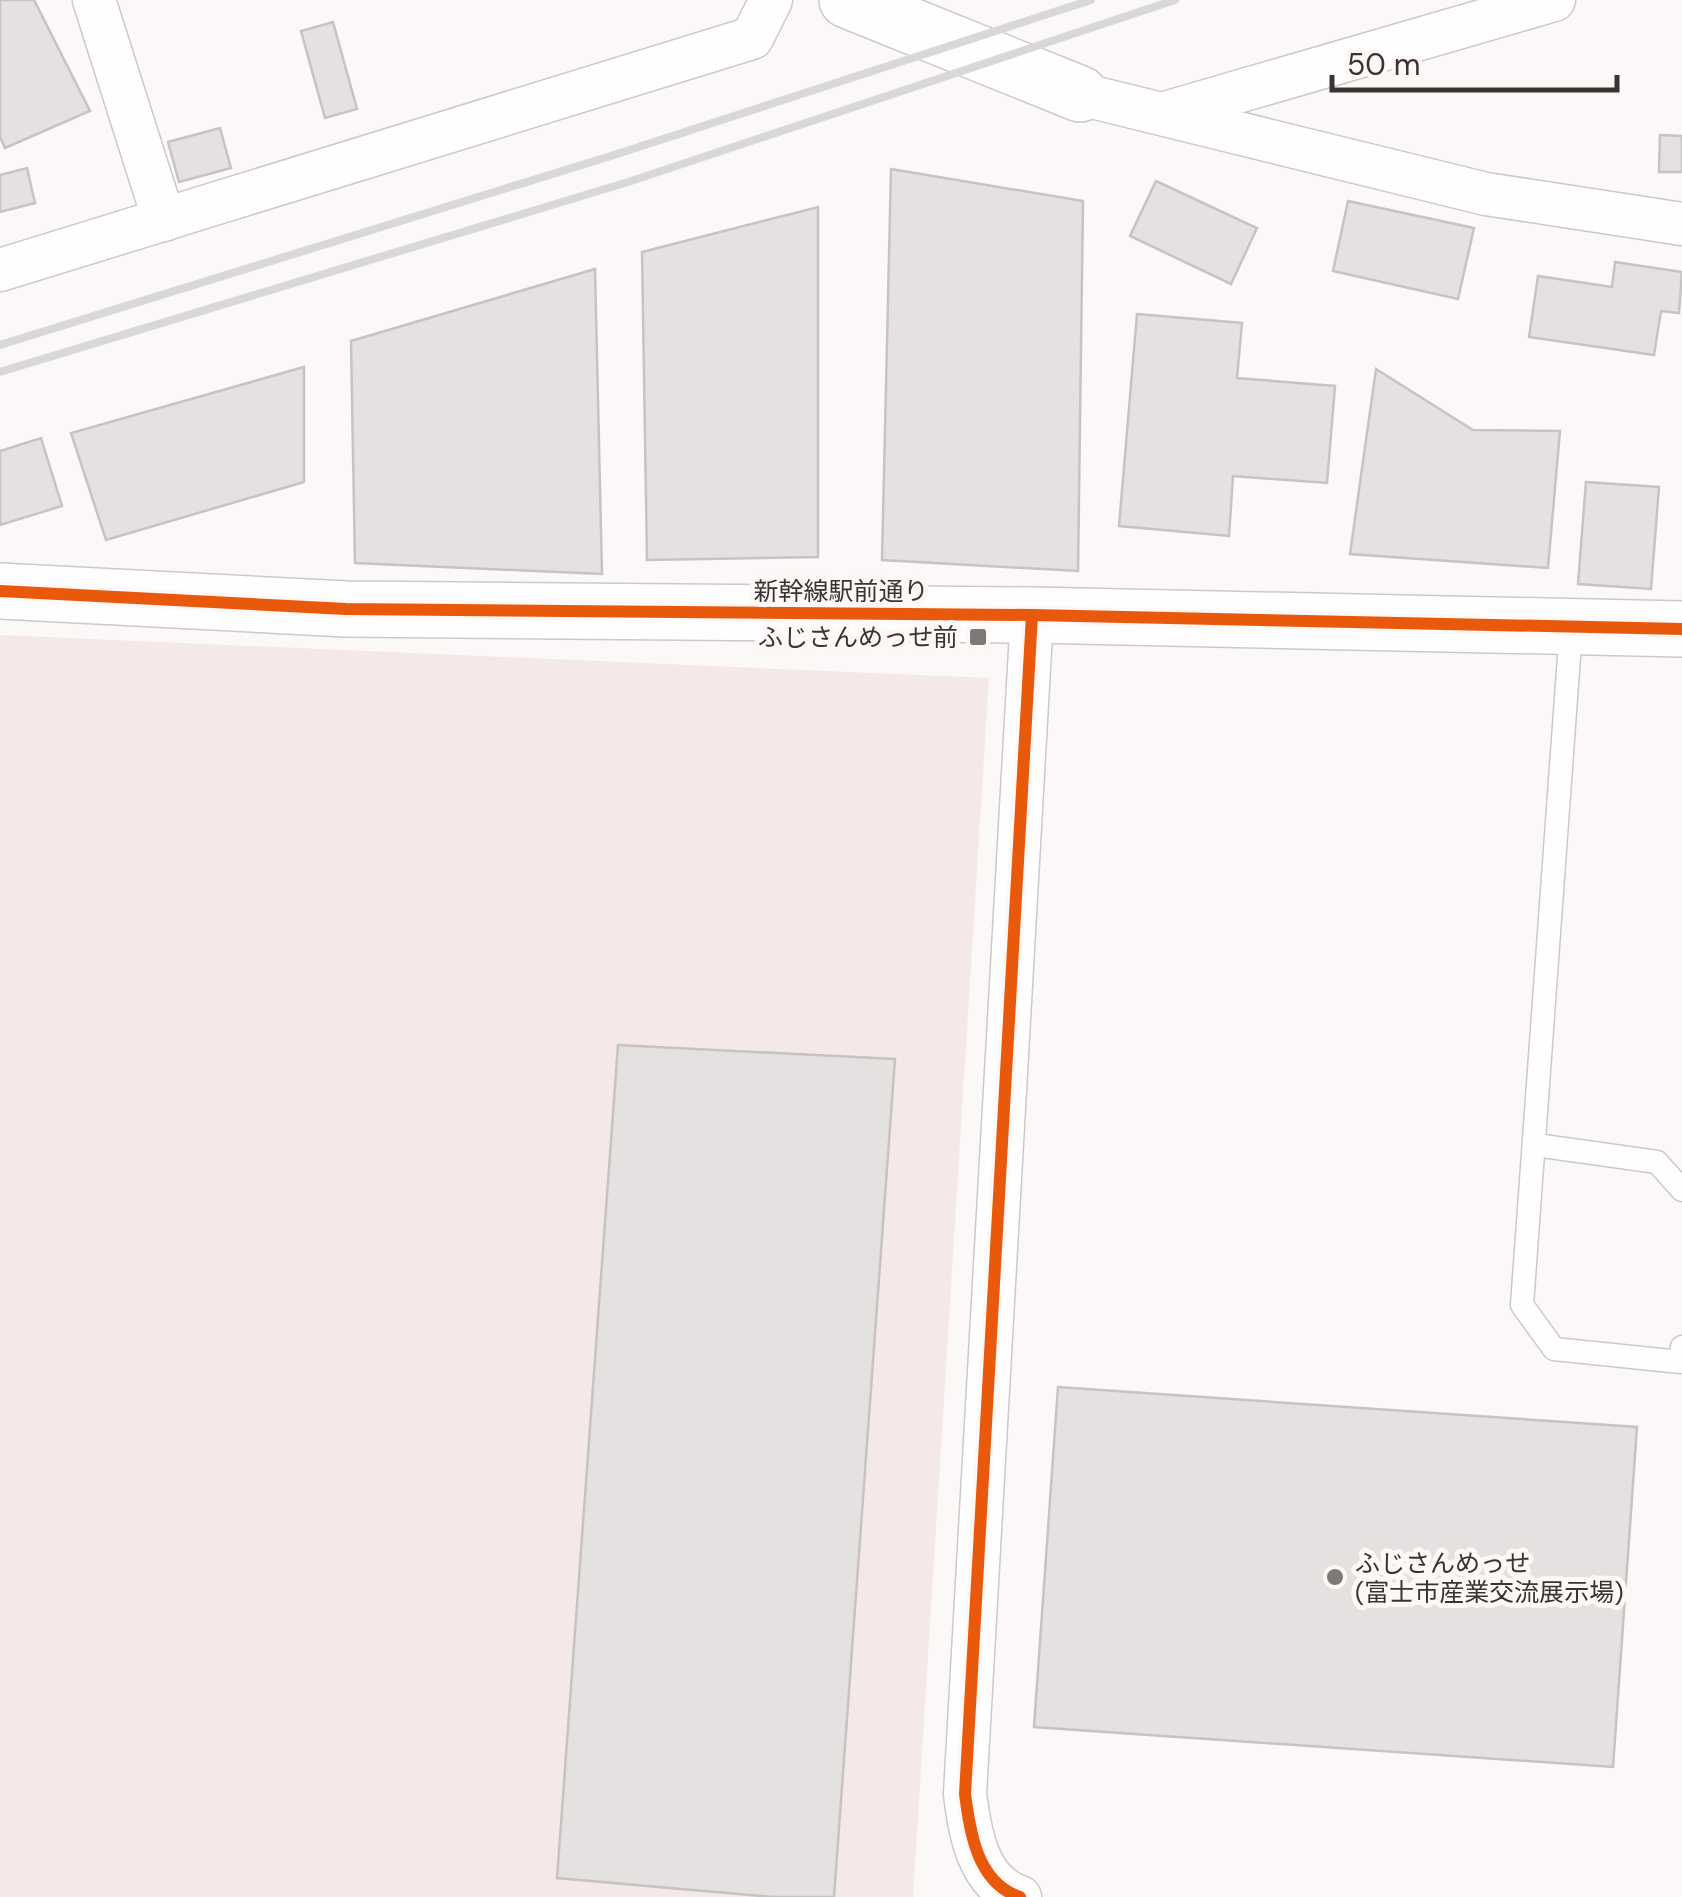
<svg xmlns="http://www.w3.org/2000/svg" width="1682" height="1897" font-family="'DM Sans','Noto Sans JP',sans-serif">
<style>
.built{fill:#f5e9e7}
.building{fill:#e5e1e1;stroke:#c7c3c3;stroke-width:2.5}
.lines{fill:none;stroke-linecap:round;stroke-linejoin:round}
.lane-casing{stroke:#cdc9c8;stroke-width:25}
.street-casing{stroke:#cdc9c8;stroke-width:45}
.secondary-casing{stroke:#cdc9c8;stroke-width:58}
.lane{stroke:#fffefe;stroke-width:22}
.street{stroke:#fffefe;stroke-width:42}
.secondary{stroke:#fffefe;stroke-width:55}
.rail{stroke:#d8d8d8;stroke-width:8}
.cycleway-casing{stroke:#fdf7f6;stroke-width:19}
.cycleway{stroke:#e8590c;stroke-width:12}
.poi-dot{fill:#7d7978;stroke:#fdf7f6;stroke-width:4}
.labels{text-anchor:middle;dominant-baseline:central;stroke-width:10;stroke-linejoin:round;paint-order:stroke}
.street-label{font-size:25px;fill:#393433;stroke:#fdf7f6}
.poi-label{font-size:25px;fill:#393433;stroke:#fdf7f6;text-anchor:end}
</style>
<rect width="100%" height="100%" fill="#fcf8f7"/>
<!-- built -->
<path class="built" d="M0,635L989,678L913,1897H0Z"/>
<!-- building -->
<g class="building">
<path d="M0,0H34L90,111L5,148L0,137Z"/>
<path d="M333,22L357,109L325,118L301,31Z"/>
<path d="M220,128L231,168L179,182L168,142Z"/>
<path d="M1660,135L1682,136V172H1659Z"/>
<path d="M27,168L35,203L0,212V175Z"/>
<path d="M891,169L1083,201L1078,571L882,560Z"/>
<path d="M1156,181L1257,228L1231,284L1130,236Z"/>
<path d="M1348,201L1474,228L1458,299L1333,271Z"/>
<path d="M818,207V557L647,560L642,252Z"/>
<path d="M1615,262L1682,272L1679,313L1661,311L1654,355L1529,337L1538,276L1612,287Z"/>
<path d="M595,269L602,574L355,563L351,341Z"/>
<path d="M1137,314L1242,323L1237,378L1335,386L1327,483L1233,476L1229,536L1119,526Z"/>
<path d="M304,367V482L106,540L71,433Z"/>
<path d="M1376,369L1473,430L1560,431L1548,568L1350,554Z"/>
<path d="M41,438L62,506L0,525V451Z"/>
<path d="M1586,482L1659,487L1651,589L1578,584Z"/>
<path d="M618,1045L895,1059L834,1897H772L557,1878Z"/>
<path d="M1058,1387L1637,1427L1613,1767L1034,1727Z"/>
</g>
<g class="lines">
<!-- lane casing -->
<g class="lane-casing">
<g id="lane">
<path d="M1571,629L1522,1305L1554,1349L1681,1362L1682,1347"/>
<path d="M1536,1145L1657,1162L1682,1190"/>
</g>
</g>
<!-- street casing -->
<g class="street-casing">
<g id="street">
<path d="M94,0L164,220"/>
<path d="M1080,94L1486,194L1682,224"/>
<path d="M1165,113L1554,0"/>
<path d="M0,270L752,38L771,0"/>
<path d="M1020,1897C977,1883 970,1832 965,1794L1032,615"/>
</g>
</g>
<!-- secondary casing -->
<g class="secondary-casing">
<g id="secondary">
<path d="M847,0L1080,94"/>
<path d="M0,591L346,609L1032,615L1682,629"/>
</g>
</g>
<!-- lane -->
<use href="#lane" class="lane"/>
<!-- street -->
<use href="#street" class="street"/>
<!-- secondary -->
<use href="#secondary" class="secondary"/>
<!-- rail -->
<g class="rail">
<path d="M0,345L614,155L1091,0"/>
<path d="M0,372L628,182L1175,0"/>
</g>
<!-- cycleway casing -->
<g class="cycleway-casing">
<g id="cycleway">
<path d="M0,591L346,609L1032,615L1682,629"/>
<path d="M1020,1897C977,1883 970,1832 965,1794L1032,615"/>
</g>
</g>
<!-- cycleway -->
<use href="#cycleway" class="cycleway"/>
</g>
<!-- markers -->
<g class="poi-dot">
<rect x="968" y="627" width="20" height="20" rx="5"/>
<circle cx="1335" cy="1577" r="10"/>
</g>
<g class="labels">
<!-- street labels -->
<g class="street-label">
<text x="841" y="591">新幹線駅前通り</text>
</g>
<!-- poi labels -->
<g class="poi-label">
<text x="958" y="637">ふじさんめっせ前</text>
<text x="1355" y="1563" text-anchor="start">ふじさんめっせ<tspan x="1355" dy="29">(富士市産業交流展示場)</tspan></text>
</g>
</g>
<!-- scale -->
<path d="M1332 75v15h285v-15" fill="none" stroke="#393433" stroke-width="5"/>
<text x="1347" y="75" font-size="30" fill="#393433" stroke="#fdf7f6" stroke-width="8" paint-order="stroke">50 m</text>
</svg>
